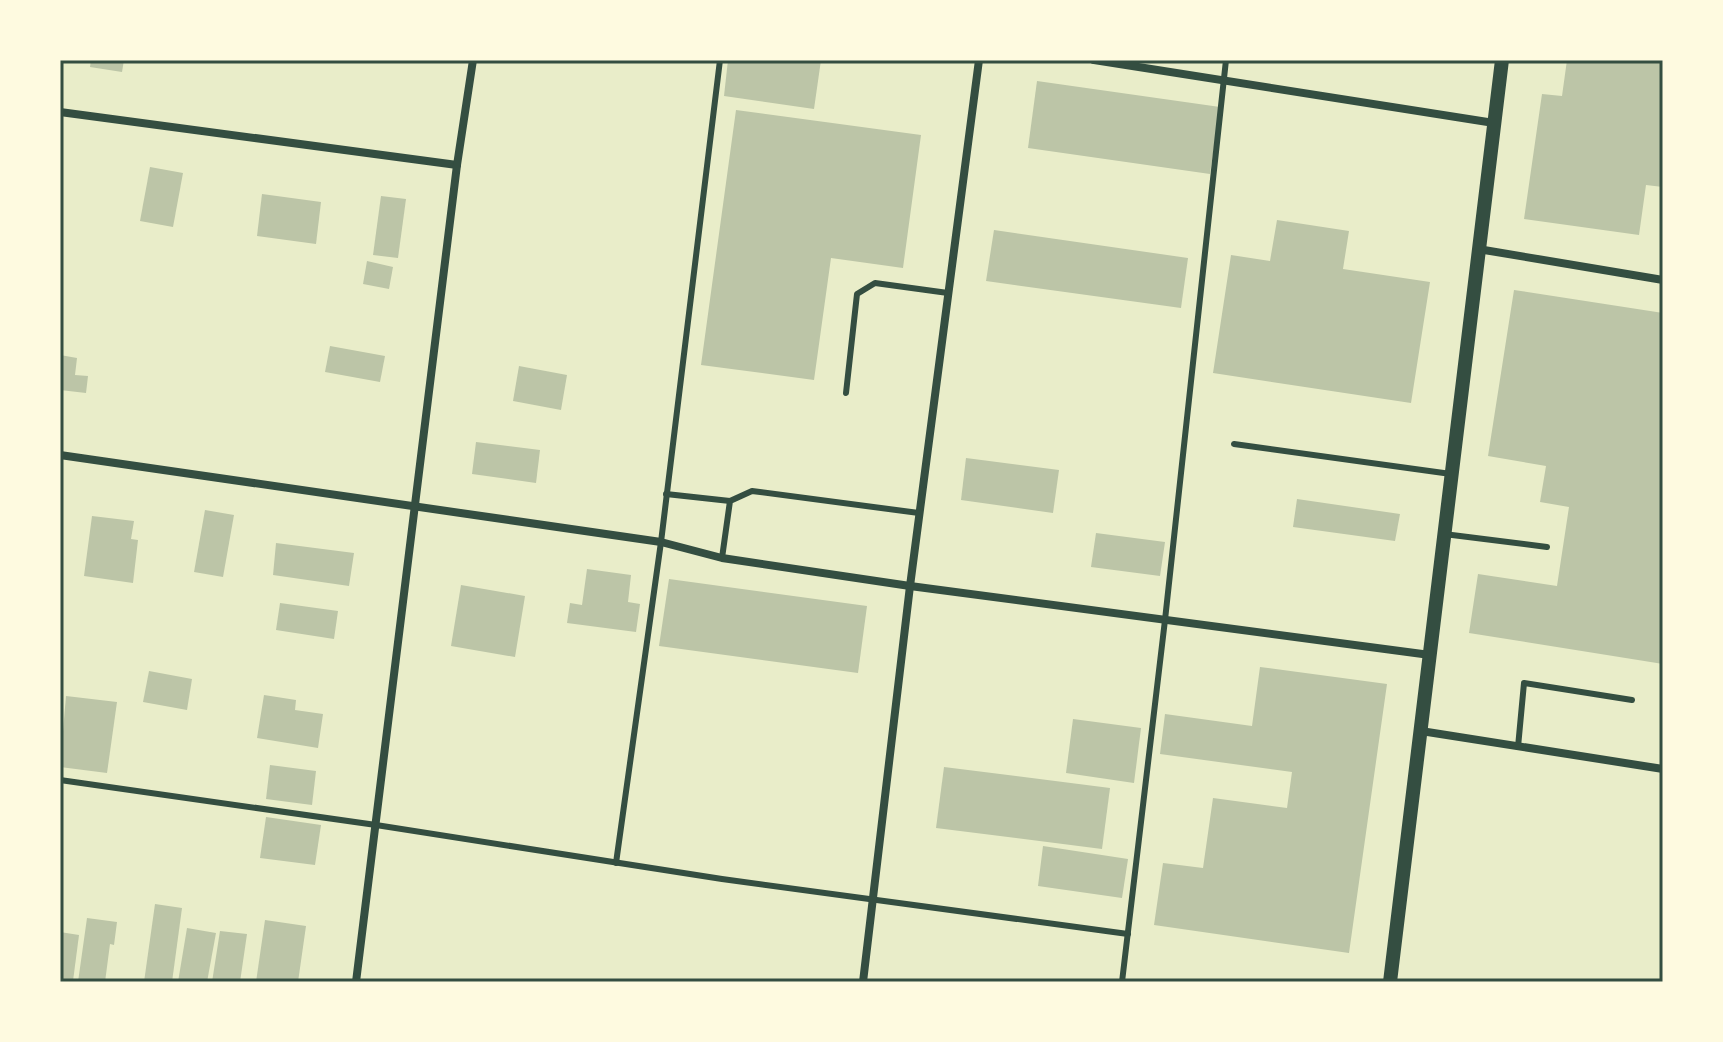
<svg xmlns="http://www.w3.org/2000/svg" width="1723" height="1042" font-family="Karla,sans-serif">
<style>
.building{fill:#bcc5a7}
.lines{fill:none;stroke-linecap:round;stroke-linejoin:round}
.service{stroke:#344e41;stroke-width:6}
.minor{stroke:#344e41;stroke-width:8}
.tertiary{stroke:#344e41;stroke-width:14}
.neatline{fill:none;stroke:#344e41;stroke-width:3}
</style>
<rect width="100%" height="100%" fill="#e9edc9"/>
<!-- building -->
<g class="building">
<path d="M91,60H124L122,72L90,67Z"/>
<path d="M728,60H821L814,109L724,96Z"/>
<path d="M1567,60H1663V187L1646,185L1639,235L1524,219L1542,94L1562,96Z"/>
<path d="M1037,81L1220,107L1210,174L1028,148Z"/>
<path d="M736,110L921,135L903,268L831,258L814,380L701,365Z"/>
<path d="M150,167L183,173L173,227L140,221Z"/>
<path d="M262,194L321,202L316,244L257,236Z"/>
<path d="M381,196L406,199L398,258L373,255Z"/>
<path d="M1277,220L1349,231L1343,269L1430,282L1411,403L1213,373L1231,255L1270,261Z"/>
<path d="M994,230L1188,258L1181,308L986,281Z"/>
<path d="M367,261L393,267L389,289L363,284Z"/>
<path d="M1514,290L1663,313V664L1469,633L1478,574L1557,586L1569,507L1540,502L1546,466L1488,456Z"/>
<path d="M330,346L385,356L380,382L325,372Z"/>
<path d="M60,355L77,358L75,375L88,376L86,393L60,390Z"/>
<path d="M519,366L567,375L561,410L513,401Z"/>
<path d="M476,442L540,450L536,483L472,474Z"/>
<path d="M966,458L1059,470L1053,513L961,500Z"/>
<path d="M1297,499L1400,514L1395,541L1293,527Z"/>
<path d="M205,510L234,515L223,577L194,572Z"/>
<path d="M92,516L134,521L131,539L138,540L133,583L84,576Z"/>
<path d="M1096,533L1165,542L1160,576L1091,567Z"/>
<path d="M276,543L354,553L349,586L273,575Z"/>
<path d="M587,569L631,575L628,602L640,604L636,632L567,623L570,603L582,605Z"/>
<path d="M669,579L867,606L858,673L659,646Z"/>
<path d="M461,585L525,596L515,657L451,646Z"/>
<path d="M280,603L338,611L334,639L276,630Z"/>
<path d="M1260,667L1387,684L1349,953L1154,925L1163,863L1203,868L1213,798L1287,808L1292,772L1160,754L1165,714L1252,726Z"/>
<path d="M149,671L192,679L187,710L143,702Z"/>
<path d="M264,695L296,700L295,710L323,714L318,748L257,738Z"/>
<path d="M66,696L117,702L107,773L60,767Z"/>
<path d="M1073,719L1141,728L1134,783L1066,773Z"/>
<path d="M270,765L316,771L312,805L266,799Z"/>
<path d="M944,767L1110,788L1102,849L936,828Z"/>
<path d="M266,817L321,825L315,865L260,858Z"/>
<path d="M1043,846L1128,859L1122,898L1038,886Z"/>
<path d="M155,904L182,908L172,982H144Z"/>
<path d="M87,918L117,922L114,945L110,944L105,982H78Z"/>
<path d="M265,920L306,926L298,982H256Z"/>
<path d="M187,928L216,933L207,982H178Z"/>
<path d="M220,931L247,934L240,982H212Z"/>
<path d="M60,932L79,935L73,981L60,979Z"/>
</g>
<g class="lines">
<!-- service -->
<g class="service">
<path d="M846,393L857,294L875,283L948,293"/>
<path d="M1234,444L1451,474"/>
<path d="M666,494L730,501"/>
<path d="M1444,534L1547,547"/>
<path d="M722,558L730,501L752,491L919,513"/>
<path d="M1518,747L1524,683L1632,700"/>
<path d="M60,780L376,825L722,879L1128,934"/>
<path d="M616,863L661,542L720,60"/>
<path d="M1122,982L1165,620L1226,60"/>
</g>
<!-- minor -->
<g class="minor">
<path d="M1094,60L1494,123"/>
<path d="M60,112L457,165"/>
<path d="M1478,249L1663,280"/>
<path d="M60,455L661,542L722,558L910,586L1430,655"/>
<path d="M1421,731L1663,769"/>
<path d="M356,982L457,165L473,60"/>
<path d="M863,982L910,586L979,60"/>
</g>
<!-- tertiary -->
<path class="tertiary" d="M1390,982L1502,60"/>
</g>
<!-- border -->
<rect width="1723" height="1042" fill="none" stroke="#fefae0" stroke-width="124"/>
<rect x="62" y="62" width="1599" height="918" class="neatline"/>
</svg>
